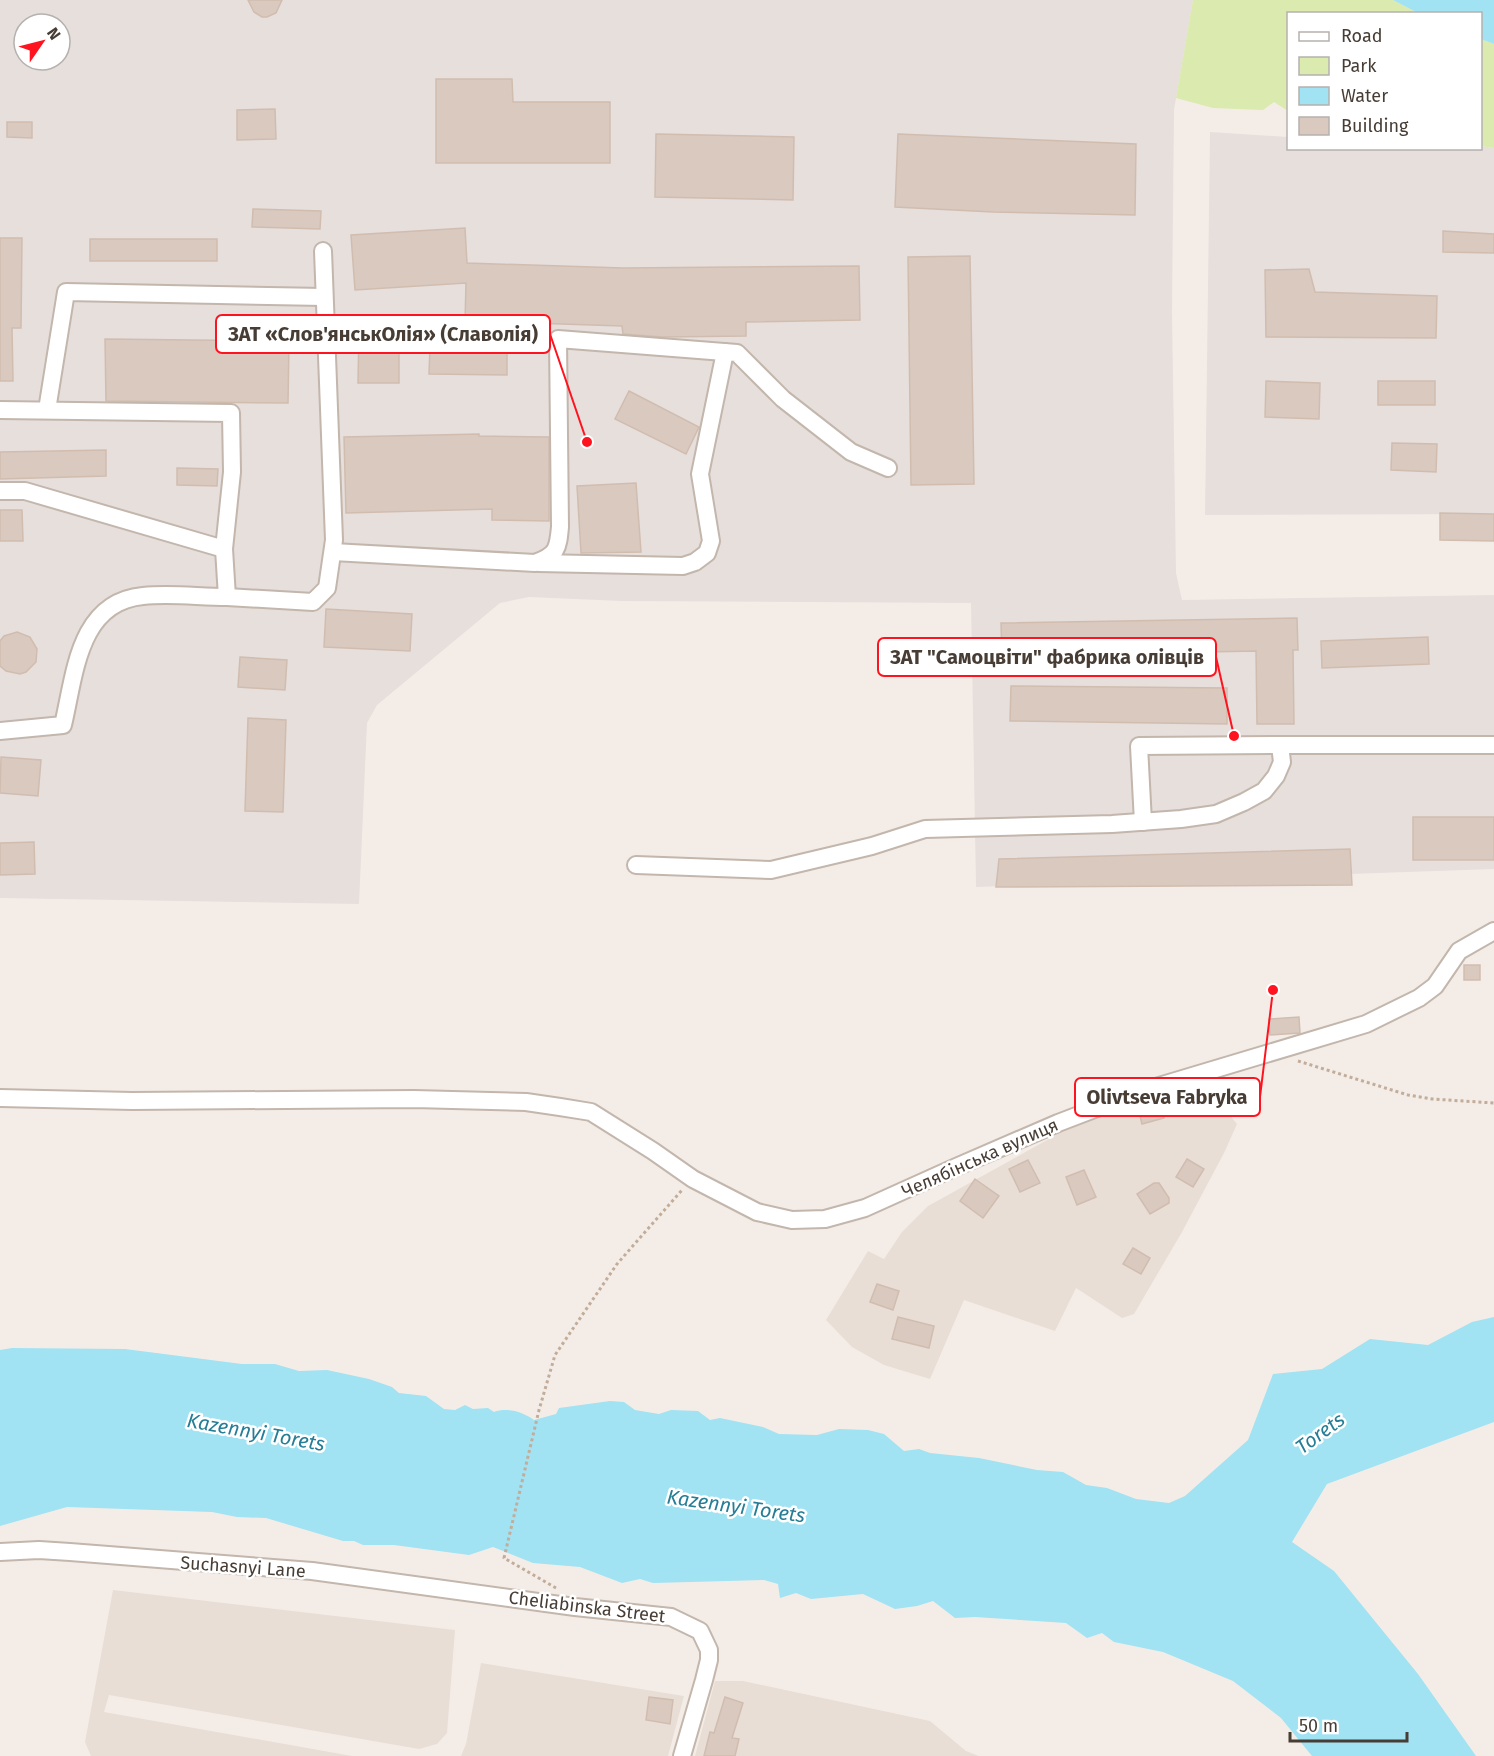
<svg xmlns="http://www.w3.org/2000/svg" width="1494" height="1756" font-family="'Fira Sans',sans-serif">
<style>
.residential{fill:#e8ded5}
.industrial{fill:#e6dfdc;fill-rule:evenodd}
.green{fill:#dbeaae}
.water{fill:#a1e2f3}
.building{fill:#d9c9bf;stroke:#d1bdaf;stroke-width:1.5}
.lines{fill:none;stroke-linecap:round;stroke-linejoin:round}
.minor-casing{stroke:#c3b6ac;stroke-width:20}
.path{stroke:#c2ac9a;stroke-width:3;stroke-dasharray:3 3;stroke-linecap:butt}
.minor{stroke:#fff;stroke-width:16}
.labels{text-anchor:middle;dominant-baseline:central;stroke-width:5;stroke-linejoin:round;paint-order:stroke}
.street-label{font-size:18px;fill:#473d35;stroke:#fff}
.water-label{font-size:20px;font-style:italic;fill:#257d96;stroke:#fff}
.leader{fill:none;stroke:#ff131e;stroke-width:2}
.callout-dot{fill:#ff131e;stroke:#fff;stroke-width:2}
.callout{fill:#fff;stroke:#ff131e;stroke-width:2}
.callout-label{font-size:20px;text-anchor:middle;font-weight:bold;fill:#473d35}
</style>
<rect width="100%" height="100%" fill="#f4ede7"/>
<!-- residential -->
<g class="residential">
<path d="M1206,1086L1237,1124L1224,1153L1182,1232L1134,1314L1122,1318L1076,1288L1055,1331L964,1300L930,1379L884,1365L852,1347L826,1320L868,1251L884,1259L902,1232L928,1206L1085,1119L1184,1089Z"/>
<path d="M113,1590L455,1630L447,1733L437,1744L419,1749L109,1695L104,1712L352,1756H91L85,1742Z"/>
<path d="M481,1663L684,1696L668,1756H461L466,1744Z"/>
<path d="M715,1681H743L930,1721L966,1751L979,1756H695Z"/>
</g>
<!-- industrial -->
<g class="industrial">
<path d="M0,0H1193L1174,110L1172,312L1176,573L1182,600L1494,595V869L976,887L971,603L621,601L529,597L500,603L377,705L367,723L359,904L0,898ZM24,24H60V60H24Z"/>
<path d="M1210,132L1288,137V148H1480L1481,146L1494,148V514L1205,515Z"/>
</g>
<!-- green -->
<g class="green">
<path d="M1193,0H1393L1418,13L1288,14V111L1274,102L1263,110L1213,108L1176,98Z"/>
<path d="M1481,39L1494,44V148L1481,146Z"/>
</g>
<!-- water -->
<g class="water">
<path d="M1393,0H1494V44L1481,39L1480,14L1418,13Z"/>
<path d="M1494,1317V1422L1327,1484L1292,1542L1334,1571L1418,1674L1476,1756H1312L1281,1718L1233,1681L1163,1652L1114,1642L1102,1633L1087,1638L1066,1623L975,1617L955,1618L933,1601L917,1606L895,1609L863,1594L811,1599L796,1593L780,1598L778,1584L764,1580L653,1583L640,1579L622,1583L580,1567L533,1563L493,1547L469,1555L394,1545H363L354,1541H343L266,1518L237,1517L212,1512L67,1507L0,1526V1350L12,1348L125,1349L242,1364H275L299,1371L327,1370L369,1379L392,1387L399,1393L426,1396L444,1409L455,1410L465,1405L473,1409L488,1408L494,1412C507,1407 523,1412 534,1420L556,1414L559,1408L610,1401L624,1402L635,1410L659,1414L671,1410L698,1411L710,1420L720,1418L763,1427L779,1434L817,1435L839,1429L868,1430L884,1434L904,1451L919,1449L930,1453L979,1458L1037,1470L1063,1472L1086,1485L1107,1488L1136,1499L1169,1503L1185,1496L1248,1440L1273,1374L1322,1369L1370,1339L1428,1345L1472,1322Z"/>
</g>
<!-- building -->
<g class="building">
<path d="M248,0H282L276,13L267,17H262L254,12Z"/>
<path d="M436,79H512L513,102H610V163H436Z"/>
<path d="M275,109L276,139L237,140V110Z"/>
<path d="M7,122H32V138L7,137Z"/>
<path d="M656,134L794,137L793,200L655,197Z"/>
<path d="M898,134L1136,144L1135,215L993,212L895,207Z"/>
<path d="M253,209L321,211L320,229L252,227Z"/>
<path d="M465,228L467,263L623,268L859,266L860,320L746,322V336L662,337L623,334L622,326L465,321L466,283L355,290L351,235Z"/>
<path d="M1443,231L1494,234V253L1443,252Z"/>
<path d="M0,238H22L21,328H12L13,381H0Z"/>
<rect x="90" y="239" width="127" height="22"/>
<path d="M970,256L974,484L911,485L908,257Z"/>
<path d="M1309,269L1315,292L1437,296L1436,338L1266,337L1265,270Z"/>
<path d="M359,327H399V383H358Z"/>
<path d="M105,339L289,341L288,403L106,401Z"/>
<path d="M430,347L507,348V375L429,374Z"/>
<path d="M1266,381L1320,383L1319,419L1265,417Z"/>
<rect x="1378" y="381" width="57" height="24"/>
<path d="M629,391L699,427L686,454L615,419Z"/>
<path d="M479,434V436L549,437V521L492,520V509L346,513L344,437Z"/>
<path d="M1392,443L1437,444L1436,472L1391,470Z"/>
<path d="M106,450V476L0,479V452Z"/>
<path d="M177,468L218,469L217,486L177,485Z"/>
<path d="M636,483L641,552L581,553L577,486Z"/>
<path d="M0,510H22L23,541H0Z"/>
<path d="M1440,513L1494,514V541L1440,540Z"/>
<path d="M326,609L412,614L410,651L324,647Z"/>
<path d="M1297,618L1298,650H1293L1294,724H1257L1256,651L1002,656L1001,623Z"/>
<path d="M17,632L30,637L37,649L36,662L26,672L20,674L6,671L0,666V641L4,636Z"/>
<path d="M1428,637L1429,664L1322,668L1321,641Z"/>
<path d="M240,657L287,660L285,690L238,687Z"/>
<path d="M1011,686L1227,688V724L1010,721Z"/>
<path d="M248,718L286,720L283,812L245,811Z"/>
<path d="M1,757L41,760L38,796L0,793Z"/>
<rect x="1413" y="817" width="81" height="43"/>
<path d="M34,842L35,874L0,875V843Z"/>
<path d="M1350,849L1352,885L996,887L999,859Z"/>
<rect x="1464" y="965" width="16" height="15"/>
<path d="M1299,1017L1300,1033L1270,1035L1269,1019Z"/>
<path d="M1159,1097L1164,1118L1142,1124L1137,1104Z"/>
<path d="M1187,1159L1204,1169L1193,1187L1176,1177Z"/>
<path d="M1028,1160L1040,1183L1020,1192L1009,1169Z"/>
<path d="M1084,1170L1096,1197L1077,1205L1066,1177Z"/>
<path d="M975,1179L999,1196L983,1218L960,1201Z"/>
<path d="M1154,1183H1159L1169,1198V1203L1150,1214L1137,1194Z"/>
<path d="M1133,1248L1150,1258L1141,1274L1123,1264Z"/>
<path d="M877,1284L899,1291L893,1310L870,1302Z"/>
<path d="M898,1317L934,1326L929,1348L892,1339Z"/>
<path d="M649,1697L673,1700L670,1724L646,1720Z"/>
<path d="M725,1697L743,1703L732,1738L739,1739L735,1756H704L710,1732L714,1733Z"/>
</g>
<g class="lines">
<!-- minor casing -->
<g class="minor-casing">
<g id="minor">
<path d="M0,410L231,413L232,472L224,549L25,491H0"/>
<path d="M47,410L66,292L324,297"/>
<path d="M333,552L535,563C557,555 558,549 560,527L558,339L737,353L783,399L851,452L888,468"/>
<path d="M539,563L683,566L695,562L707,553L711,541L700,474L725,352"/>
<path d="M227,597L313,602L327,588L334,540L323,251"/>
<path d="M0,731L63,725C75,675 78,602 143,596C171,593 199,597 227,597L224,549"/>
<path d="M1143,822L1139,746L1280,745"/>
<path d="M636,865L771,870L872,846L925,829L1112,824L1181,819L1216,814L1244,802L1264,791L1276,776L1282,762L1280,745H1494"/>
<path d="M0,1098L132,1101L414,1099L526,1102L560,1107L591,1112L653,1151L693,1179L757,1212L792,1220L825,1219L865,1208L956,1167L1058,1123L1139,1092L1366,1024L1419,998L1435,986L1459,951L1494,931"/>
<path d="M0,1552L39,1550L70,1552L312,1571L575,1607L671,1617L700,1631L709,1650V1660L704,1680L682,1756"/>
</g>
</g>
<!-- path -->
<g class="path">
<path d="M1298,1061L1408,1095L1432,1099L1494,1103"/>
<path d="M556,1588L504,1558L539,1410L555,1355L617,1264L683,1189"/>
</g>
<!-- minor -->
<use href="#minor" class="minor"/>
</g>
<g class="labels">
<!-- street labels -->
<g class="street-label">
<text transform="translate(980 1158) rotate(-24)">Челябінська вулиця</text>
<text transform="translate(243 1567) rotate(4)">Suchasnyi Lane</text>
<text transform="translate(587 1607) rotate(7)">Cheliabinska Street</text>
</g>
<!-- water labels -->
<g class="water-label">
<text transform="translate(256 1432) rotate(10)">Kazennyi Torets</text>
<text transform="translate(1320 1433) rotate(-36)">Torets</text>
<text transform="translate(736 1506) rotate(8)">Kazennyi Torets</text>
</g>
</g>
<!-- callouts -->
<path class="leader" d="M587 442L550 334M1234 736L1216 657M1273 990L1260 1097"/>
<g class="callout-dot">
<circle cx="587" cy="442" r="6"/>
<circle cx="1234" cy="736" r="6"/>
<circle cx="1273" cy="990" r="6"/>
</g>
<g class="callout">
<rect x="216" y="315" width="334" height="38" rx="6"/>
<rect x="878" y="638" width="338" height="38" rx="6"/>
<rect x="1075" y="1078" width="185" height="38" rx="6"/>
</g>
<g class="callout-label">
<text x="383" y="341">ЗАТ «Слов'янськОлія» (Славолія)</text>
<text x="1047" y="664">ЗАТ "Самоцвіти" фабрика олівців</text>
<text x="1167" y="1104">Olivtseva Fabryka</text>
</g>
<!-- legend -->
<rect x="1287" y="12" width="195" height="138" fill="#ffffff" stroke="#b5b1ae" stroke-width="1.5"/>
<rect x="1299" y="32" width="30" height="9" fill="#ffffff" stroke="#b5b1ae" stroke-width="1.5"/>
<text x="1341" y="42" font-size="18" fill="#473d35">Road</text>
<rect x="1299" y="57" width="30" height="18" fill="#dbeaae" stroke="#b5b1ae" stroke-width="1.5"/>
<text x="1341" y="72" font-size="18" fill="#473d35">Park</text>
<rect x="1299" y="87" width="30" height="18" fill="#a1e2f3" stroke="#b5b1ae" stroke-width="1.5"/>
<text x="1341" y="102" font-size="18" fill="#473d35">Water</text>
<rect x="1299" y="117" width="30" height="18" fill="#d9c9bf" stroke="#b5b1ae" stroke-width="1.5"/>
<text x="1341" y="132" font-size="18" fill="#473d35">Building</text>
<!-- north arrow -->
<g transform="translate(42 42) rotate(55)"><circle r="28" fill="#ffffff" stroke="#b5b1ae" stroke-width="1.5"/>
<path d="M0-4.5L10 22L0 15L-10 22Z" fill="#ff131e"/>
<text y="-9" font-size="16" font-weight="bold" text-anchor="middle" fill="#473d35">N</text>
</g>
<!-- scale -->
<path d="M1290 1732v9h117v-9" fill="none" stroke="#473d35" stroke-width="3"/>
<text x="1299" y="1732" font-size="18" fill="#473d35" stroke="#ffffff" stroke-width="4.5" paint-order="stroke">50 m</text>
</svg>
